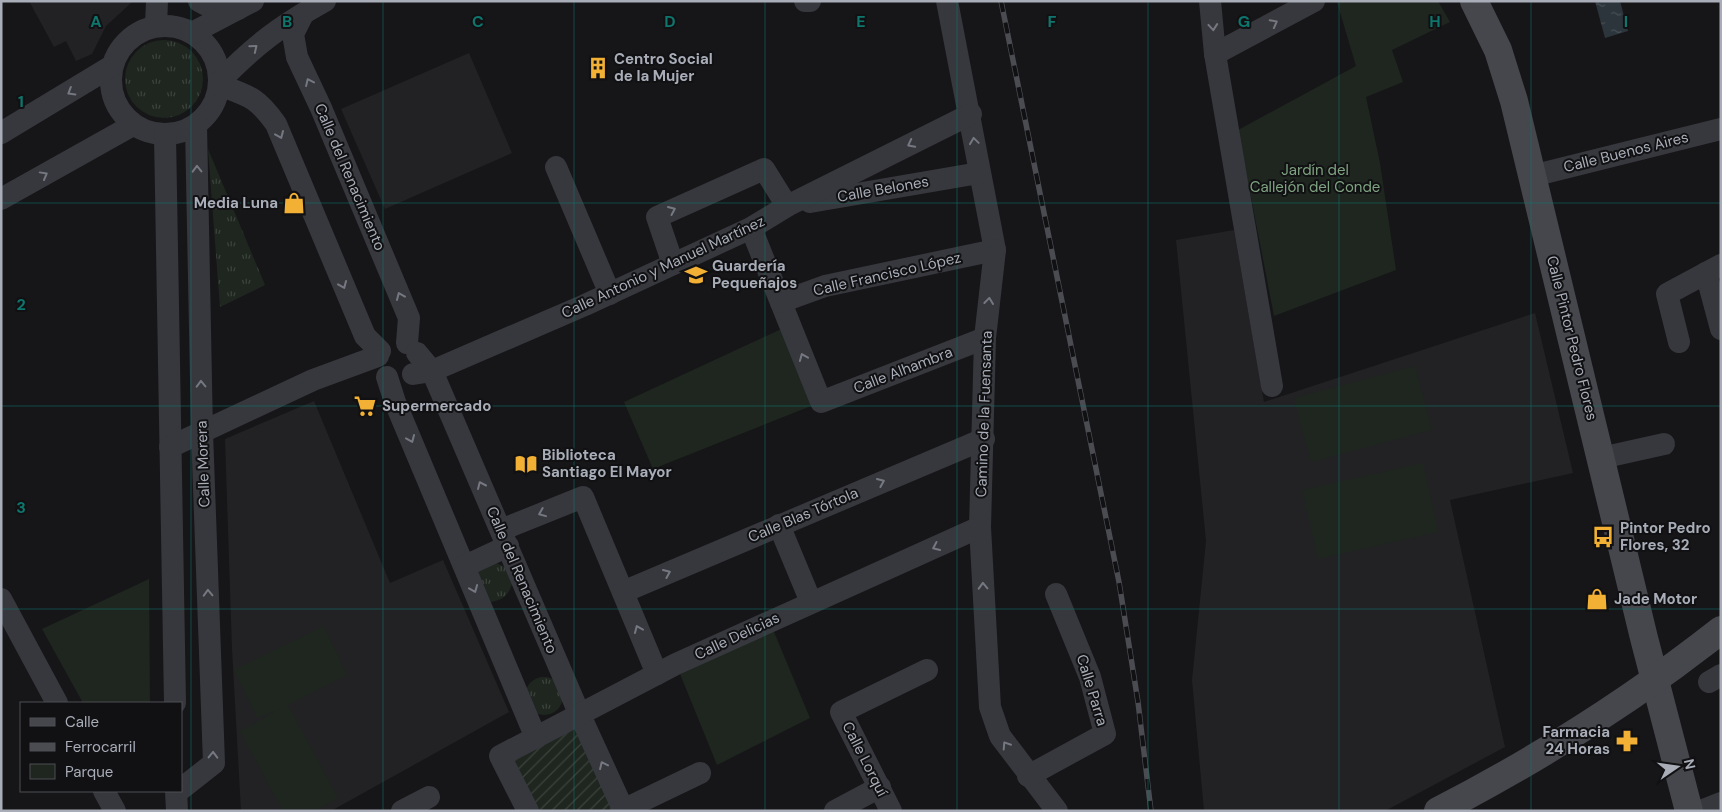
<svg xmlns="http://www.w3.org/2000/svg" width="1722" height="812" font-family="'DM Sans',sans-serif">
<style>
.built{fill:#222225}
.grass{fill:url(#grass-tufts)}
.park{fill:#1e261f}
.garden{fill:url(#garden-furrows)}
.water{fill:url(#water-ripples)}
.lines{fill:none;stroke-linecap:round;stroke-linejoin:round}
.minor{stroke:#37383d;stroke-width:22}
.secondary{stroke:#45474d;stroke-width:28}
.rail-casing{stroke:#4a4c52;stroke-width:5.5}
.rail{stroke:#111113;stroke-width:4;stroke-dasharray:11;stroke-linecap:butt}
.oneway{stroke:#757881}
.grid{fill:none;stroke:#0f766e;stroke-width:1;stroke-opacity:0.55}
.labels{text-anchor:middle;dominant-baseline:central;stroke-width:4;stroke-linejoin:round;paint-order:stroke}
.poi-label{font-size:15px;font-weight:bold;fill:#a8adb8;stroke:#111113;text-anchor:start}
.street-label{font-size:15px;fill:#a8adb8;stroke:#111113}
.park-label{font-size:15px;fill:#7fa381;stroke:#111113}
.grid-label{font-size:16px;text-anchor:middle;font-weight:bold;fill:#0f766e;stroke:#111113;stroke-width:4;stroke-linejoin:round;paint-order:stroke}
</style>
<defs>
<pattern id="grass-tufts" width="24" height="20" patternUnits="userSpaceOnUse" patternTransform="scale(1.25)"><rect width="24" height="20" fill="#1e261f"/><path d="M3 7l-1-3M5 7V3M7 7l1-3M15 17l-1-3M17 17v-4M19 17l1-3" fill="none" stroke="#3c433d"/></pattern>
<pattern id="garden-furrows" width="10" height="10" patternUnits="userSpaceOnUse" patternTransform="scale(1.25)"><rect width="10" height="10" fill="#1e261f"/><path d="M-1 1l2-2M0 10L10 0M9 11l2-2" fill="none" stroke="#3c433d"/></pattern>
<pattern id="water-ripples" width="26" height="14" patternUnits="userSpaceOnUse" patternTransform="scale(1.25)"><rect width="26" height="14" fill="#2c353c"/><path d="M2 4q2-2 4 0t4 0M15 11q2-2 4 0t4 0" fill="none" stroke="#485056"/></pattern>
</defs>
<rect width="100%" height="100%" fill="#161618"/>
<!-- built -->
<g class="built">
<path d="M29,1H131V3L106,26L92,54L76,61L66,41L54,47Z"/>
<path d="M469,53L512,153L385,209L341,109Z"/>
<path d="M1234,230L1264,402L1535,313L1573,473L1450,500L1505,747L1385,811H1204L1192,680L1206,541L1176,240Z"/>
<path d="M314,401L390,583L443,560L509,712L331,811H241L232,649L225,439Z"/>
</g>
<!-- grass -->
<g class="grass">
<circle cx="164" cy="79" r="39"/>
<path d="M208,149L265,285L220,307Z"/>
<path d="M496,563L505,567L512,584C508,596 503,600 491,602L477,570Z"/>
<circle cx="544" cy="696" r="19"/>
</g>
<!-- park -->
<g class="park">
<path d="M1340,1H1438L1450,22L1392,50L1403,82L1366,97L1380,163L1396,270L1274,316L1238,130L1356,66L1337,2Z"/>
<path d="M790,325L821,402L653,469L624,402Z"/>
<path d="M1415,366L1432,430L1311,462L1294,398Z"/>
<path d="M1423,463L1438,532L1318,559L1302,490Z"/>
<path d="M149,579L150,703H83L42,629Z"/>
<path d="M769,620L810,718L717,765L676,664Z"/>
<path d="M324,626L347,675L288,705L338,798L315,811H283L240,731L280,709L257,718L234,670Z"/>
</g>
<!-- garden -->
<path class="garden" d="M579,713L621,811H528L500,756Z"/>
<!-- water -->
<path class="water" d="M1595,1H1620L1628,31L1605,38Z"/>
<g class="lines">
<!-- minor -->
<g class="minor">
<path d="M199,1L214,9H238"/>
<path d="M805,1H810"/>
<path d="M947,1L995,250L985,338L980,527L990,707L1000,736L1057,811"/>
<path d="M1210,1L1215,54L1272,386"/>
<path d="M303,14L293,34L297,57L321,108L409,318L407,343"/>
<circle cx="165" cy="80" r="54"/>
<path d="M156,26L157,1"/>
<path d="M192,33L253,1"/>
<path d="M1215,54L1314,1"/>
<path d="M219,82C255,45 280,26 325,1"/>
<path d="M219,85C249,96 257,97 276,124L365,336L380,351"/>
<path d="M1,133L112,66"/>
<path d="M165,135L175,703"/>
<path d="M556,167L610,294"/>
<path d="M1532,176L1721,129"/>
<path d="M1,199L133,125"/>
<path d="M810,202L979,173"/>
<path d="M751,228L821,402L985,338"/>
<path d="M673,264L657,217L764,169L787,206"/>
<path d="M1706,273L1721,329"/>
<path d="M781,302L825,286L995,250"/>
<path d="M1679,342L1667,294L1721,265"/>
<path d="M417,353L432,371L579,713L623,809"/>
<path d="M413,374L432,371L585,305L751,228L787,206L971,114"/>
<path d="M387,377L395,402L536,738"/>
<path d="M170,447L313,380L378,356"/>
<path d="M1601,458L1664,444"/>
<path d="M779,525L811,602"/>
<path d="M501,530L583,497L657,674"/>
<path d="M465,566L508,546"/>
<path d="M623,592L984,439"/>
<path d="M1,599L57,703"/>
<path d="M1709,682L1721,675"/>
<path d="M1028,776L1105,734L1090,677L1056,594"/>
<path d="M181,789L214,763L202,432L196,125"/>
<path d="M104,791L115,811"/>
<path d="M176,791L177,811"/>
<path d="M402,811L429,797"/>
<path d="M528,811L500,756L676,664L980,527"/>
<path d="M621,811L700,773"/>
<path d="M835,811L880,787"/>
<path d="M891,811L841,712L927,670"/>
<path d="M1701,811L1721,803"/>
</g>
<!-- secondary -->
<g class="secondary">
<path d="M1474,1L1498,50L1514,101L1644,638L1689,811"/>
<path d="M1438,811C1539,759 1632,700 1721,630"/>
</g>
<!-- rail casing -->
<g class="rail-casing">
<path id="rail" d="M1001,1L1119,582L1138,702L1151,811"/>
</g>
<!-- rail -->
<use href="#rail" class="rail"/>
</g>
<!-- one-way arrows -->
<defs><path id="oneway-chevron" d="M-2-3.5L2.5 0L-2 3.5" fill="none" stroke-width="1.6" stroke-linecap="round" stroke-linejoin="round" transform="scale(1.25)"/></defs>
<g class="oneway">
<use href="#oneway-chevron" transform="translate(1274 23) rotate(-28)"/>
<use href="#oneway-chevron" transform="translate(1213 27) rotate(85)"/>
<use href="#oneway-chevron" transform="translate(254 48) rotate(-39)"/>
<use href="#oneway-chevron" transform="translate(309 82) rotate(-115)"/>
<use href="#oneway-chevron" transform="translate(71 92) rotate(149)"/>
<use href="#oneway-chevron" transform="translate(280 135) rotate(67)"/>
<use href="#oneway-chevron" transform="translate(974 141) rotate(-98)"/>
<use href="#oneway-chevron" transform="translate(911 144) rotate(153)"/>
<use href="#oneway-chevron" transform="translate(197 169) rotate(-91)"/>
<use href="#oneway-chevron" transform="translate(44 175) rotate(-29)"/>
<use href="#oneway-chevron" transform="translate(672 210) rotate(-24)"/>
<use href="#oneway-chevron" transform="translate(343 285) rotate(67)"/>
<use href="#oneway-chevron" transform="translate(400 296) rotate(-113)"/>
<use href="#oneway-chevron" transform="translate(989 301) rotate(-83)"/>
<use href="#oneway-chevron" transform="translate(803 357) rotate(-112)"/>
<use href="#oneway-chevron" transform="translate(201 384) rotate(-91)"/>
<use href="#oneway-chevron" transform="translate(411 439) rotate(67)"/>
<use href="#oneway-chevron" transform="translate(881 482) rotate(-23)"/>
<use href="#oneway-chevron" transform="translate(481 485) rotate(-114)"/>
<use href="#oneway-chevron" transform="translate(542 513) rotate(158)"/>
<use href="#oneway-chevron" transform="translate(936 547) rotate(156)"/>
<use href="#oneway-chevron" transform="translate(667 573) rotate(-23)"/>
<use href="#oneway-chevron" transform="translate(983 586) rotate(-92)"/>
<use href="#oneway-chevron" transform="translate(474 589) rotate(68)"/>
<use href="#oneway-chevron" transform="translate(208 593) rotate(-92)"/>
<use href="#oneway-chevron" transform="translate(638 629) rotate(-113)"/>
<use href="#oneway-chevron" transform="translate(1006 745) rotate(-123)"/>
<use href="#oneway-chevron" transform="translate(213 755) rotate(-89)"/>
<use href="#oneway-chevron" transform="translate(603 765) rotate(-115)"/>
</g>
<!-- grid -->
<path class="grid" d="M191,1V811M383,1V811M574,1V811M765,1V811M957,1V811M1148,1V811M1339,1V811M1531,1V811M1,203H1721M1,406H1721M1,609H1721"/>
<!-- icons -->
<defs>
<g id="building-bare" transform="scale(1.725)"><path d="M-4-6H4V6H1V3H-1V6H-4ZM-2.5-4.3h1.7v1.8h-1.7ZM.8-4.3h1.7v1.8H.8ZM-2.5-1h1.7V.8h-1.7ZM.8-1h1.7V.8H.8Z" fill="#f2b134" stroke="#111113" stroke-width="2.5" paint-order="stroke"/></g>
<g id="shop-bare" transform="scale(1.725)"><path d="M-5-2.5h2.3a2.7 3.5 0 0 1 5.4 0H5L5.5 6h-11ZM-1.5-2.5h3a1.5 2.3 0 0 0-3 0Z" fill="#f2b134" stroke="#111113" stroke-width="2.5" paint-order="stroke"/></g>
<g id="school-bare" transform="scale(1.725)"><path d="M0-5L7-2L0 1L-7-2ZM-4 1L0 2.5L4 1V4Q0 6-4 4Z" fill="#f2b134" stroke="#111113" stroke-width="2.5" paint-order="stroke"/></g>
<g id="supermarket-bare" transform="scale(1.725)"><path d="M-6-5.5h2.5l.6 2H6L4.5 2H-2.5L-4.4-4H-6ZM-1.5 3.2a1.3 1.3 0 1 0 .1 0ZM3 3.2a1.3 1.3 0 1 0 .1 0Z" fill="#f2b134" stroke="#111113" stroke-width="2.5" paint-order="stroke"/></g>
<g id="library-bare" transform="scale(1.725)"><path d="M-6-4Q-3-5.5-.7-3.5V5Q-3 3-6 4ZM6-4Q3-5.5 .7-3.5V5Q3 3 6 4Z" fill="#f2b134" stroke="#111113" stroke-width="2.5" paint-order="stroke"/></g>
<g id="bus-bare" transform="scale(1.725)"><path d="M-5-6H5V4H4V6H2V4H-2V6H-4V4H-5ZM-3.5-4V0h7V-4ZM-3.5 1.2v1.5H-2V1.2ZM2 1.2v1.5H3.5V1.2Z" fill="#f2b134" stroke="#111113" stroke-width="2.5" paint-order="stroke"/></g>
<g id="pharmacy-bare" transform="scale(1.725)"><path d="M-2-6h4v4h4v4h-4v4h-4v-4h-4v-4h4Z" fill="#f2b134" stroke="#111113" stroke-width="2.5" paint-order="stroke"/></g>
</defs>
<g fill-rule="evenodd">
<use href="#building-bare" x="598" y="68"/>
<use href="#shop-bare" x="294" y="203"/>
<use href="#school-bare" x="696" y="275"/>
<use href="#supermarket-bare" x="365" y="406"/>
<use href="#library-bare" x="526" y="464"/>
<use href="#bus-bare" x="1603" y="537"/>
<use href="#shop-bare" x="1597" y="599"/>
<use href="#pharmacy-bare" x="1627" y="741"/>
</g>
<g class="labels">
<!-- poi labels -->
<g class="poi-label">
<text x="614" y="59">Centro Social<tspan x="614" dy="17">de la Mujer</tspan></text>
<text x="278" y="203" text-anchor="end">Media Luna</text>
<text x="712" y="266">Guardería<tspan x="712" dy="17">Pequeñajos</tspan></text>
<text x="382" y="406">Supermercado</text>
<text x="542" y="455">Biblioteca<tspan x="542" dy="17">Santiago El Mayor</tspan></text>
<text x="1620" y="528">Pintor Pedro<tspan x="1620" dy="17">Flores, 32</tspan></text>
<text x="1614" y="599">Jade Motor</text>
<text x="1610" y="732" text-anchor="end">Farmacia<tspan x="1610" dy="17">24 Horas</tspan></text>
</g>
<!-- street labels -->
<g class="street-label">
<text transform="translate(1626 152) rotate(-14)">Calle Buenos Aires</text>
<text transform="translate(350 177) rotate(67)">Calle del Renacimiento</text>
<text transform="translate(883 189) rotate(-10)">Calle Belones</text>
<text transform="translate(663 267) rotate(-25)">Calle Antonio y Manuel Martínez</text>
<text transform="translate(887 274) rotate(-13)">Calle Francisco López</text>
<text transform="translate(1572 338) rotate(76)">Calle Pintor Pedro Flores</text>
<text transform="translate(903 370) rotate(-21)">Calle Alhambra</text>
<text transform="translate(984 414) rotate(-88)">Camino de la Fuensanta</text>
<text transform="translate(203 464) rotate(-92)">Calle Morera</text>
<text transform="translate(803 515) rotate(-23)">Calle Blas Tórtola</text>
<text transform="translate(522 580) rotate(67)">Calle del Renacimiento</text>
<text transform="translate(737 636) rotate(-25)">Calle Delicias</text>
<text transform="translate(1092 690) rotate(73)">Calle Parra</text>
<text transform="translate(865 759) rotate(63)">Calle Lorquí</text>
</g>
<!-- park labels -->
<g class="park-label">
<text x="1315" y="170">Jardín del<tspan x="1315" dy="17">Callejón del Conde</tspan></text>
</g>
</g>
<g class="grid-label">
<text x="96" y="27">A</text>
<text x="287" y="27">B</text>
<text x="478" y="27">C</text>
<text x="670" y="27">D</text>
<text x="861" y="27">E</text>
<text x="1052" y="27">F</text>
<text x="1244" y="27">G</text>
<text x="1435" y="27">H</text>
<text x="1626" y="27">I</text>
<text x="21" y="107">1</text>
<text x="21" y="310">2</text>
<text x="21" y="513">3</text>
</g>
<!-- border -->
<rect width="1722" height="812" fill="none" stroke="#a8adb8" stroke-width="5"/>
<!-- legend -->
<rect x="20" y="702" width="162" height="90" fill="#111113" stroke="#4d4f55"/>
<rect x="30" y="718" width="25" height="8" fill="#45474d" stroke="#4d4f55"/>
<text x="65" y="727" font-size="15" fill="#a8adb8">Calle</text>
<rect x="30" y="743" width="25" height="8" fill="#4a4c52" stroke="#4d4f55"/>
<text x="65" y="752" font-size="15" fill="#a8adb8">Ferrocarril</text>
<rect x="30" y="764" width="25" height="15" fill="#1e261f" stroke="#4d4f55"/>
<text x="65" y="777" font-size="15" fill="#a8adb8">Parque</text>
<!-- north arrow -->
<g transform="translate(1677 767) rotate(77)" stroke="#111113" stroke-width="4" paint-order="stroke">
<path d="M0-4L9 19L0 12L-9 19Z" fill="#a8adb8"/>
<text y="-8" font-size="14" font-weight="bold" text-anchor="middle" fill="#a8adb8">N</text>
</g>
</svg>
